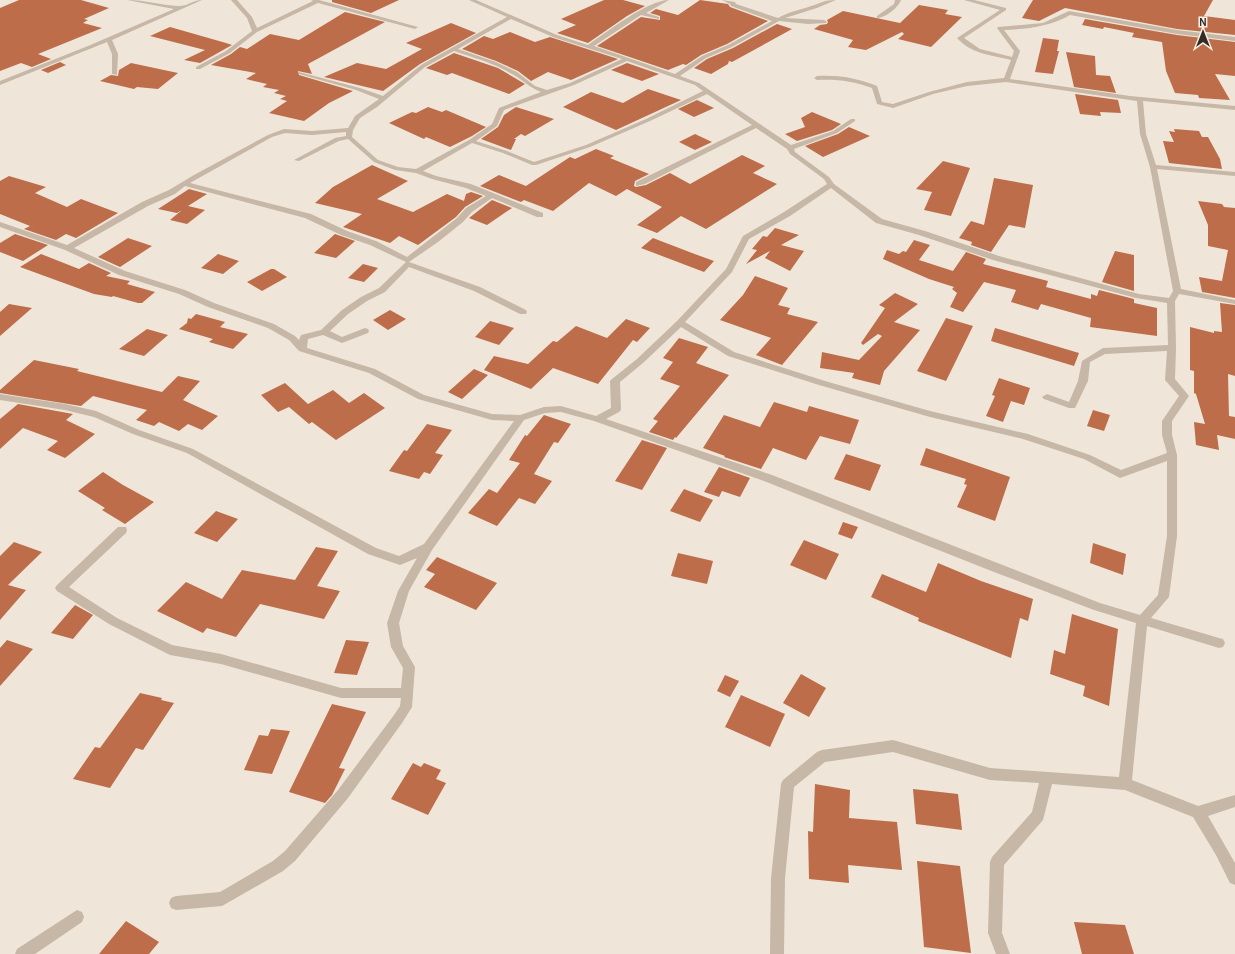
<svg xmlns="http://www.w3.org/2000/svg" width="1235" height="954" font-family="Karla,sans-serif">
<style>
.building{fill:#bd6d49}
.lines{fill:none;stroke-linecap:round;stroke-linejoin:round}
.minor{fill:#c6b7a6;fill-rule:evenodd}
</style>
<rect width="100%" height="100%" fill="#efe6d9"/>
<!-- building -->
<g class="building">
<path d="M19,0H81L109,8L84,19L88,20L83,23L102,28L38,54L51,59L32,67L21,63L0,71V8Z"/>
<path d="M332,0H399L371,13L332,2Z"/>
<path d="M604,0H623L645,6L627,16L588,43L557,33L576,25L561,19Z"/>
<path d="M700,0L728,4L730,7L768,21L727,44L701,55L686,65L683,64L668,70L597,46L641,17L660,20V16L650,13L656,9L678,15Z"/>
<path d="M1033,0H1213L1204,16L1235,20V35L1177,29L1065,8L1039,21L1022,18Z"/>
<path d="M919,5L948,10L945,14L962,17L931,47L898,39L904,34L902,32L866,50L848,47L853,40L814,29L820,25L827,24L828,22L827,20L843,11L900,23Z"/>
<path d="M345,12L385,22L308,64L312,74L298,71L299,75L353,91L329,103L304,121L269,113L287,101L280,99L286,96L274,93L279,90L263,87L267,84L246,79L256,73L211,65L231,54L240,47L247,49L270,34L299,40Z"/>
<path d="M1085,19L1177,35L1235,42V76L1215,74L1230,100L1199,98L1198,95L1175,93L1166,71L1162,42L1132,37L1134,33L1104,27L1103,29L1082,25Z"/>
<path d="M451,23L476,33L420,64L383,91L324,77L357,63L386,69L422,49L406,43Z"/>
<path d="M777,24L792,29L732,62L729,61L728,64L711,74L694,68L707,59L733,48Z"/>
<path d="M170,27L226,43L232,45L200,63L184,60L205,50L150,36Z"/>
<path d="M510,32L535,42L550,37L618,59L571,80L548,72L531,81L518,71L496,61L462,49L484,36L493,39Z"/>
<path d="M1043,38L1059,40L1057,51H1059L1053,74L1035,72Z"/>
<path d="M1066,52L1095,56L1096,75L1110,76L1116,93L1074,87Z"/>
<path d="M454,53L498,68L525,84L509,94L452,73L447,75L426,68Z"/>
<path d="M60,62L66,65L48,73L41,70Z"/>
<path d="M131,63L178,73L158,89L137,87L134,89L100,81L111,75L118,76L119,70Z"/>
<path d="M627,63L659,74L642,81L611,70Z"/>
<path d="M648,89L681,100L616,130L563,107L591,92L623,103Z"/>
<path d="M1075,94L1118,100L1121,113L1100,112L1101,116L1080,114Z"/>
<path d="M697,100L714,108L694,117L678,109Z"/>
<path d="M428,107L442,112L446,110L486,127L472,136L450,147L426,137L424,139L389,123L412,112L416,113Z"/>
<path d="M516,107L554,119L525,136L521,134L514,139H516L511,150L481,139L498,127L504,115Z"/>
<path d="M812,112L841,124L832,130L797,141L785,134L805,127L801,118Z"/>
<path d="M849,127L870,136L823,157L805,146L838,134Z"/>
<path d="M1174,129L1199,131L1202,137H1208L1220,159L1222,169L1169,163L1163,141L1174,142L1169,131L1175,132Z"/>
<path d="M695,134L712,142L695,150L679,142Z"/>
<path d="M596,149L614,156L610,158L649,174L635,181L634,186L636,187L646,185L670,173L690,184L742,155L765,166L753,173L777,184L706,229L681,216L657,233L637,225L662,207L627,189L616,196L589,183L553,211L524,200L521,202L480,186L499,175L526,186L570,157L575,159Z"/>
<path d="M943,161L970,168L951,216L924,210L932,192L916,189Z"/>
<path d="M372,165L408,181L377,199L413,212L447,194L464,201L466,194L471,192L483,196L465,207L456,217L418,245L399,236L390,243L343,227L362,214L315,203L333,187Z"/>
<path d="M9,176L46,187L35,193L67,207L81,199L118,213L76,238L66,234L56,240L24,229L30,226L0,214V181Z"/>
<path d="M994,178L1033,185L1025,228L1009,225L991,252L971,245L972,242L959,238L971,221L984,225Z"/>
<path d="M189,189L207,194L188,206L205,210L187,224L170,220L182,210L177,213L158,209Z"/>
<path d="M492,200L512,208L487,225L469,218Z"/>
<path d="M1198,201L1222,204L1224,207L1235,208V298L1202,292L1199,277L1222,281L1228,250L1208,246V225Z"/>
<path d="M775,228L799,235L781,245L804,251L790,271L765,258L770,251L746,264L757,250L752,249L763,236L767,237Z"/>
<path d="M15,234L48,245L23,261L0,252V243Z"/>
<path d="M335,234L355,241L336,258L314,253Z"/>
<path d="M128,238L152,246L120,267L98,257Z"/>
<path d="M653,238L692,253L714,261L704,272L641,248Z"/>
<path d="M914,240L930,245L919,260L953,271L966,252L986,259L983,264L1048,281L1046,287L1091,299V294L1097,296L1099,290L1134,299V303L1157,308V336L1090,327L1091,318L1041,304L1038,310L1011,302L1016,290L984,282L963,312L950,307L957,293L952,289L954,287L929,279L883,259L887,250L899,254L903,251L906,252Z"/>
<path d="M1115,251L1134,255V291L1102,282Z"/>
<path d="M41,254L79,269L89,263L111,273L106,276L130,281L127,284L155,292L142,303H138L113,296L112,297L94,294L20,267Z"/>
<path d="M218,254L239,261L223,274L201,268Z"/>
<path d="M363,264L378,268L364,282L348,278Z"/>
<path d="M271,269H274L287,277L262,291L247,282Z"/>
<path d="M755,276L788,288L778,305L790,308L787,314L818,322L782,365L756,355L771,338L720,320L743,295Z"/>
<path d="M895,293L918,304L894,322L920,330L884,371L880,385L852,378L854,373L820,368L822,352L859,360L882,336L878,334L863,345L861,343L885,308L879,305Z"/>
<path d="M1220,303L1235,305V376L1228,374L1229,416L1235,417V439L1217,435L1219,450L1196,445L1194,422L1205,424L1196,394L1194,393V371L1190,370V327L1214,333V331L1222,332Z"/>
<path d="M9,304L32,308L0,336V312Z"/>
<path d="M390,310L406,319L388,330L373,320Z"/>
<path d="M196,314L225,322L220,327L248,334L233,349L209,342L213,339L179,329L187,323L188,318L191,319Z"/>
<path d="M946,318L973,326L946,381L917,371Z"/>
<path d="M626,319L650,328L637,342L633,340L598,384L553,368L531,389L484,370L494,356L528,364L553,341L557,342L576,326L607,338Z"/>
<path d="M490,321L514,328L499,345L475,337Z"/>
<path d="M995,328L1079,353L1074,366L991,341Z"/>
<path d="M147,329L168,335L144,356L119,349Z"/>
<path d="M679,338L708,347L696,363L729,375L676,438L675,437L673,440L649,432L658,421L653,419L680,386L660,379L673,362L663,358Z"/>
<path d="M34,360L79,369L77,371L162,392L178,376L200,381L183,400L218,416L202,430L188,424L179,431L159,422L154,426L136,420L147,410L93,396L81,406L0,393V390Z"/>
<path d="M474,369L488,375L462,399L448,392Z"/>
<path d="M999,378L1030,388L1024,405L1011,401L1003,422L986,416L995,396L992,395Z"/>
<path d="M285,383L308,404L333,390L349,403L364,393L385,408L336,440L312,422L309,424L289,407L278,412L261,395Z"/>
<path d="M774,402L807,412L809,406L859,420L850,444L820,436L806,460L773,448L761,469L724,457L725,456L703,448L724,415L760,427Z"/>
<path d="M18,404L73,414L66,420L95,434L65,458L47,450L58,441L23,428L0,449V419Z"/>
<path d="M1093,410L1110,415L1104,431L1087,426Z"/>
<path d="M544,415L571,424L558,443L554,442L534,474L552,481L535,504L519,498L497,526L468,513L489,489L497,493L520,463L509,460L525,435L527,436Z"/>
<path d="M427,424L452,430L435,453L443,455L430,474L424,472L419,479L389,471L404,450L407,451Z"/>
<path d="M642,440L667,448L642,490L615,481Z"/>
<path d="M926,448L1010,477L995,521L957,507L967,485L964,484L966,479L920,465Z"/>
<path d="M846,454L881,465L870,491L834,479Z"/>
<path d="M719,467L750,478L740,497L722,491L719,497L704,492Z"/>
<path d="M103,472L123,485L154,502L125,524L102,510L105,508L78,491Z"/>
<path d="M684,489L713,500L700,522L670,511Z"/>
<path d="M216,511L238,519L217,542L194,533Z"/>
<path d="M843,522L858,527L852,539L838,534Z"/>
<path d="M804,540L839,554L826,580L790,565Z"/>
<path d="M14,542L42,552L8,585L26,590L0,620V556Z"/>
<path d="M1093,543L1126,554L1123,575L1090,563Z"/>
<path d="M316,547L338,551L317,586L340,591L324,619L260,604L236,637L207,628L203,633L157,611L186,582L222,599L242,570L295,580Z"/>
<path d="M678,553L713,561L707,584L671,576Z"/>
<path d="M437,557L497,583L476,610L424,587L435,574L426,570Z"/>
<path d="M938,563L981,581L1033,599L1028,621L1020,618L1011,658L918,621L919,618L871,597L882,574L926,592Z"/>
<path d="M75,605L93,615L73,639L51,633Z"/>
<path d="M1072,614L1118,629L1109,706L1083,696L1085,686L1050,674L1054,650L1065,654Z"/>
<path d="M7,640L33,649L0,686V648Z"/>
<path d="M346,640L369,642L357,675L334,673Z"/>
<path d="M801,674L826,688L809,717L783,703Z"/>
<path d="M725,675L739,681L730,697L717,691Z"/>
<path d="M140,693L162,698L161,700L174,703L143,750L136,748L110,788L73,779L95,747L100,748Z"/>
<path d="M741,695L785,714L770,747L725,727Z"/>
<path d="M332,704L366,712L339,768L345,769L332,795L325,803L289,792Z"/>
<path d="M271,729L290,731L272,774L244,770L259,735L268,736Z"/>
<path d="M413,763L421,767L424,763L441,770L436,779L446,783L428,815L391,799Z"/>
<path d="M815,784L850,790L849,818L897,822L902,870L848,865L849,883L809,879L808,831L813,832Z"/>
<path d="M913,789L958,794L962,830L916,824Z"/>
<path d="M917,861L960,866L971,953L924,947Z"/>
<path d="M126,921L159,942L149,954H99Z"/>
<path d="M1074,922L1125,925L1134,954H1082Z"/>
</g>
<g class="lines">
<!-- minor -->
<g class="minor">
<path d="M127,0C145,0 161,5 178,6C186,7 193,0 202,0L112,40L118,54L117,75L112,74V54L107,42L0,85V81L88,46L174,9Z"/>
<path d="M231,0H237L252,17L257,28L313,1L311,0H319L418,27L415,29L318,3L257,32L230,53L200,69H196V67L226,51L252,31L247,18Z"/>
<path d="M469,0H476L557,35L588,45C607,32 648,0 669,0L646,13L659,17V19L641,15L594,46L675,74L702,56L728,45L772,21L731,6L730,4L722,0L735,2L736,4L778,18C788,12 800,10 811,6C822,3 823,0 836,0L817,8L785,18L824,20L827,22L826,23L808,24L779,21L732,47L706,58L680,76L699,83L791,145L833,131L851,119H855V121L837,133L794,149L795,152L829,177L834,184L882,219L925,231L999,256L1139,294L1169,298L1173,291L1150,167L1140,134L1137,101L1006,82L967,86L933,94L893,108L877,104L872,88C853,81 837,79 817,80L814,78L817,76C839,75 857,78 877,86L882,102L893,104L929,92L967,82L1004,78L1011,60C992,55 971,54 957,38L1000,10L964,0H974L1006,8V10L964,38L980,49L1012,57L1014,51L997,28L998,27L1043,23L1069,11L1177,30L1235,37V41L1177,34L1070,15C1049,27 1027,29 1004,30L1020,51L1010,79L1130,96L1235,106V110L1143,101L1146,134L1156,165L1235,172V176L1157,169L1181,289L1235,300V304L1179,294L1175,301L1176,348L1175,379L1189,396L1172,421V435L1177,455V536L1169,597L1151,618L1219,638L1223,639L1225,643L1223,647L1219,648L1147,626L1132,780L1198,806L1235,795V807L1208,816L1235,863V885L1230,883L1216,855L1193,817L1125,790L1052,784L1043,820L1004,865L1002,933L1010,954H996L988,933L990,862L992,857L1032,812L1039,783L990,780L893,752L825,762L794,787L785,878L784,954H770L771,878L781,784L783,780L817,752L822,750L893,740L990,768L1119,777L1136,623L1094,610L994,572L764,481L594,421L561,412L545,413L524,420L432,550L409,591L399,623L403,646L415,667L412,707L402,723L348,798L295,861L283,871L222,906L176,910L171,908L169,903L171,898L176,896L220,892L273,861L285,851L338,790L394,715L400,706L401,698H341L221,664L170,655L109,624L57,591L55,588L57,585L118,527H126L127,530L126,533L69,587L117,618L172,645L221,654L341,688H401L403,668L391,647L387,623L398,591L417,558L400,565L368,554L187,453L133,434L94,417L65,410L0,400V394L65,404L96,411L139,430L193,449L376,548L399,556L424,544L514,421L492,420L418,399L369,373L299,351L289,340L268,328L208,307L179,294L119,275L65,250L0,227V222L67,245L142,202L169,190L194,175L268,135L284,129L312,131L348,128L355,116L379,99L356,90L299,74V72L360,88L383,96L421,65L507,17ZM511,19L553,37L622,59L570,83L547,90L535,86L517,72L496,62L458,49ZM454,51C474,58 494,63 512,74C523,80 530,88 541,92L499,108L492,124L469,140L416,169L398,167L378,160L352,137L353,130L360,118L377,107L425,67ZM627,61L695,85L703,91L646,119L586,145L534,162L507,151L476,141L497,126L504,110L574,85ZM707,94L752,125L636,182V186L645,184L756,128L787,149L790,154L824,179L827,184L784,212L743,236L726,269L677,321L637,359L612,379L610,381L611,408L596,416L561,406L544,407L520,415L492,414L424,395L375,369L307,348L308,339L323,335L342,343L368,333L369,331L368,329L365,328L342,337L330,331L348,314L367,301L385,292L409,267L474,291L520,314H526L527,312L526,310L480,287L409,262L438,242L463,222L472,212L492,198L537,217H543V213L471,184L436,176L423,171L472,143L503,153L532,165H536L590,147L650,121ZM346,132V136L335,138L294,160L299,161L339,141L348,139L374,162L395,170L416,173L432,179L466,188L486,196L466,208L457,218L407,257L376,241L347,231L311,214L190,183L272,137L285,133L312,135ZM185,186L305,218L341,235L370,245L406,262L379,288L361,297L342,310L321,330L301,335L299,340L295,336L274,324L214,303L185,290L125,271L74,248L148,206L175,194ZM831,188L876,223L919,235L993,260L1136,298L1167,303L1168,345L1103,348L1082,361L1078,381L1069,402L1047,394L1042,397L1044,399L1069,408H1075L1088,381L1090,362L1105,354L1167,351L1165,380L1179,396L1162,421V435L1167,453L1121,470L1090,455L1028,434L930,411L825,381L734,352L685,322L732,272L749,239L790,216ZM681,327L728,356L819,385L930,417L1023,439L1084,459L1120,478L1167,461V536L1158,595L1140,615L1100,603L772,475L606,419L619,412L621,410L620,382L643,363Z"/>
<path d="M895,0H901C898,8 885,18 877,18V16L894,4Z"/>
<path d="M77,910L82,912L84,917L82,922L35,954H15L17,949Z"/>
</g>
</g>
<!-- north arrow -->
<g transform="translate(1203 32)" stroke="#f7f0e5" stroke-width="3" paint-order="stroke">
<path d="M0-3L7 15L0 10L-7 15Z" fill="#332b26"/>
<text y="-6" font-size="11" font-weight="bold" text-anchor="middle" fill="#332b26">N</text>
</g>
</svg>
